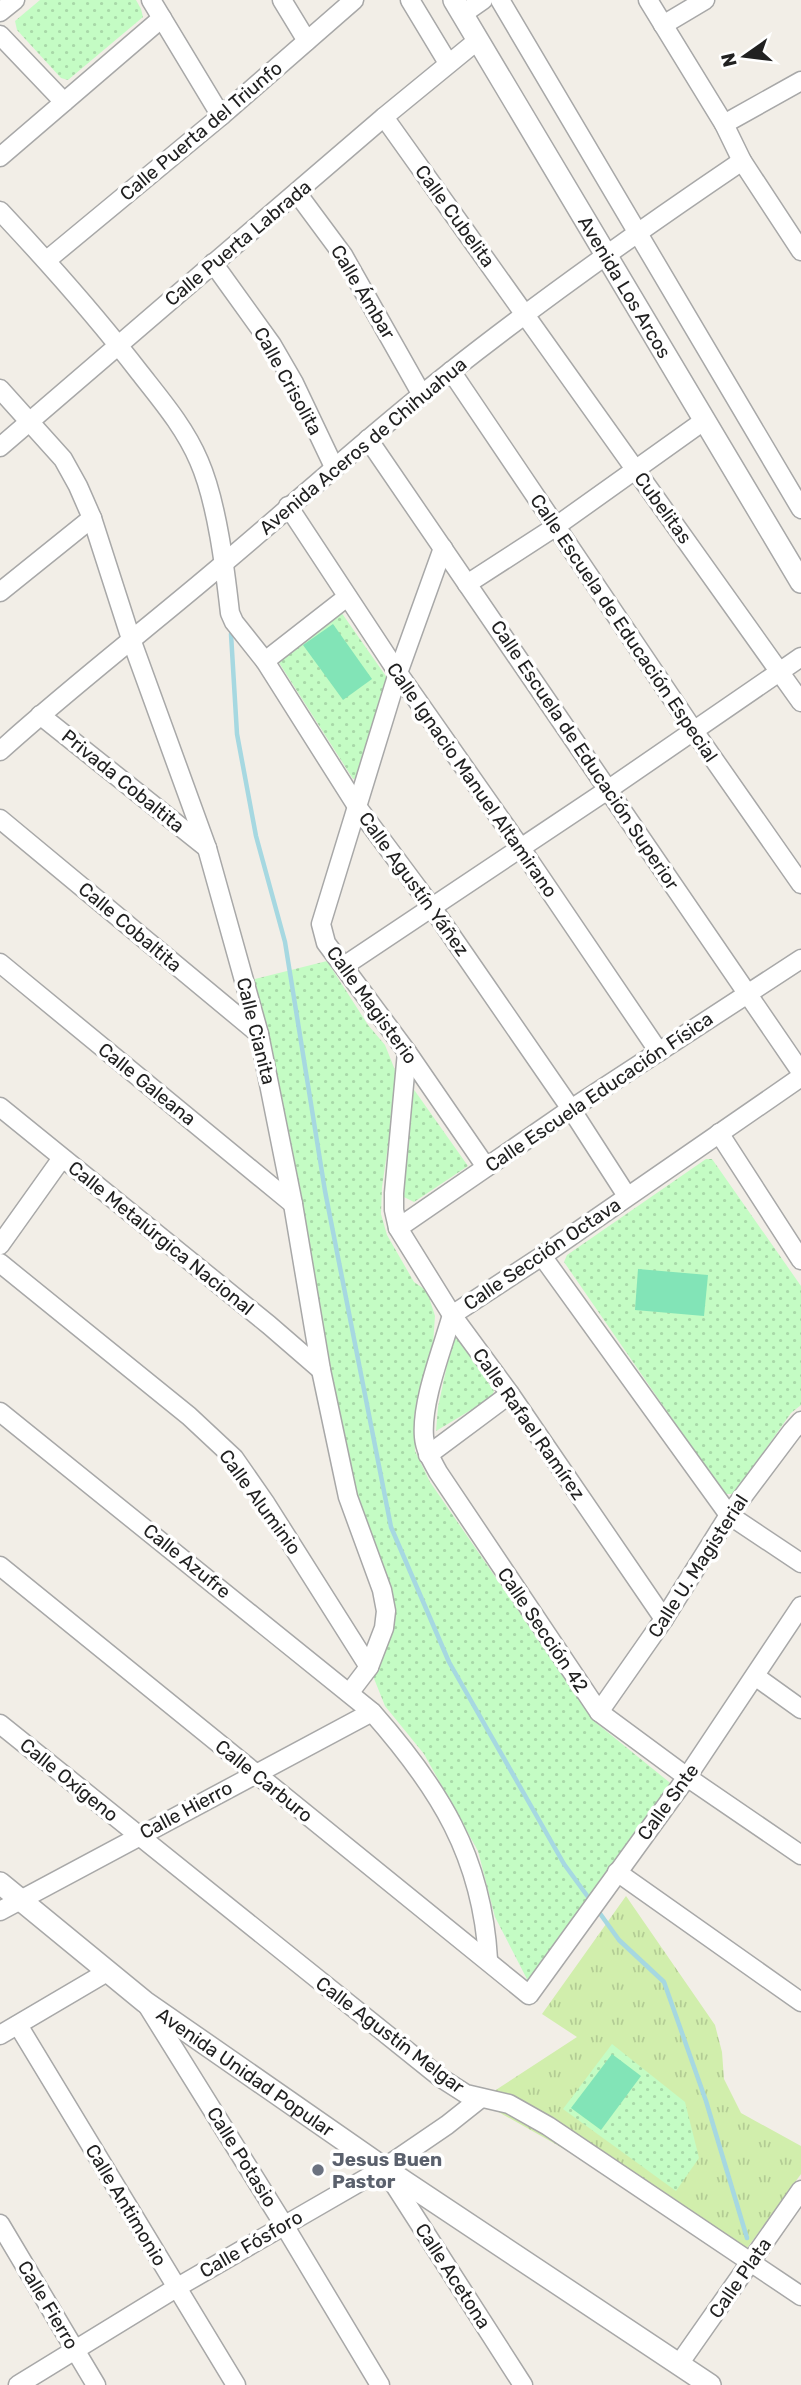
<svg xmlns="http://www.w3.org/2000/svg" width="801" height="2385" font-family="Rubik,sans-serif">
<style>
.grass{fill:url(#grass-tufts)}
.park{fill:url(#park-dots)}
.pitch{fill:#82e4b7}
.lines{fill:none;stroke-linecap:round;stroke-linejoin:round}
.stream{stroke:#a6d8e1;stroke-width:4.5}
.minor-casing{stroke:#a8a8a8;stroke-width:21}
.tertiary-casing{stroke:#a8a8a8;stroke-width:24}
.minor{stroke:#fff;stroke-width:18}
.tertiary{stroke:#fff;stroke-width:21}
.worship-dot{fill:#6b7280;stroke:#fff;stroke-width:2.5}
.labels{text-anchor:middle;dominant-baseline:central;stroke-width:7;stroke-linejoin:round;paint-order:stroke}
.street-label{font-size:19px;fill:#212121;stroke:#fff}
.worship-label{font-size:19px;font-weight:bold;fill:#5b616d;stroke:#fff;text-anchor:start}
</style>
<defs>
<pattern id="grass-tufts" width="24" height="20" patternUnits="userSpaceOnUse" patternTransform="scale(1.75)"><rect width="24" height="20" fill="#d1eeac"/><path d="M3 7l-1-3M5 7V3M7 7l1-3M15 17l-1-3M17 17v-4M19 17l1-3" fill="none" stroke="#b3cc94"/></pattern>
<pattern id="park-dots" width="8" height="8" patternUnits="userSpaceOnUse" patternTransform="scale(1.75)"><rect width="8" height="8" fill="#c4fcc4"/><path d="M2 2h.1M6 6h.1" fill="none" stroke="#a8d8a8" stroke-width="1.8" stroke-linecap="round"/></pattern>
</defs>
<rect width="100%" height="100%" fill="#f2eee7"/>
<!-- grass -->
<path class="grass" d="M626,1896L715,2025L722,2052L724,2079L741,2113L801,2146V2174L745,2251L479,2101L577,2037L542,2014Z"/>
<!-- park -->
<g class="park">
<path d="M40,0H136L141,9L143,17L68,80L61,78L17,30L15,21Z"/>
<path d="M341,612L390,682L360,778L353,779L276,658Z"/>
<path d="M327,961L368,1025L385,1045L395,1070L396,1091L382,1187L381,1214L387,1235L414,1282L427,1291L435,1316L433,1344L414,1416L415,1451L430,1482L595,1722L674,1786L529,1983L495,1917L478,1851L424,1754L385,1706L373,1676L381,1653L392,1631L350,1493L251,980Z"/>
<path d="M410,1084L468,1166L414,1202L404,1197Z"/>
<path d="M706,1159H712L801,1286V1405L791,1413L734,1494H724L564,1262L567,1255Z"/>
<path d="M454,1333L494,1391L491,1398L436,1431L438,1407Z"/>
<path d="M612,2044L685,2102L699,2158L676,2191L563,2109Z"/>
</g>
<!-- pitch -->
<g class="pitch">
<path d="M333,624L372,679L343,700L303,645Z"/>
<path d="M638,1269L708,1275L704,1316L635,1310Z"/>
<path d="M612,2054L641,2076L601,2130L571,2108Z"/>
</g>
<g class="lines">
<!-- stream -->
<g class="stream">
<path d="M231,634L237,734L256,836L285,942L325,1191L391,1527L449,1662L564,1864L591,1901"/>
<path d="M596,1908L619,1940L664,1982L706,2101L747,2238"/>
</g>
<!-- minor casing -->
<g class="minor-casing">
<g id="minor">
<path d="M151,0L221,116"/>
<path d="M282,0L307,41"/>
<path d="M410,0L448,63"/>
<path d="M500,0L801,509"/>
<path d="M648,0L724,124L742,161L801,251"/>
<path d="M0,12L15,0"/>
<path d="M463,14L483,0"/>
<path d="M663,25L705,0"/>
<path d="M0,35L64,102"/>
<path d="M384,117L801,702"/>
<path d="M724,124L801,81"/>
<path d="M0,157L162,18"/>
<path d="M297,193L343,255L422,395"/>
<path d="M0,211C49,263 96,316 140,373C162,401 185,428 199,461C217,502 225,569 230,613L234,622L265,661L358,808L431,906L571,1109L627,1196"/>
<path d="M47,260L221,116L354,0"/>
<path d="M213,263L272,345L294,383L334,467"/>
<path d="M451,371L694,731L801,884"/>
<path d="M0,389L63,459L78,486L92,518L131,639L207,848L259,1034L293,1204L321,1370L342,1469L348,1497L382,1590L386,1611L384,1628L369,1667"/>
<path d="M368,439L801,1072"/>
<path d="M0,447L384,117L478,40"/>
<path d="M288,506L398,673L520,847L659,1052"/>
<path d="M443,548L398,673L321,924L326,943L407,1052L486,1167"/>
<path d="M467,584L555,527L705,420"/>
<path d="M0,592L92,518"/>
<path d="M265,661L347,597"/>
<path d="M40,715L207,848"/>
<path d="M0,751C72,686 149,627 223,564C299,500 372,433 450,372C545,297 643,228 742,161"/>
<path d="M0,819L259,1034"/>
<path d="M0,963L293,1204"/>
<path d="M344,966L609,789L801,657"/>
<path d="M407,1052L394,1193V1210L398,1228L452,1315L510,1394L664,1619"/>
<path d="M801,1077L542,1256L452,1315C442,1350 421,1402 424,1437C425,1450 432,1461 438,1472L599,1712L687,1777L801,1855"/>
<path d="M0,1107L269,1325L321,1370"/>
<path d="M719,1133L801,1260"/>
<path d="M398,1228L571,1109L801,959"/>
<path d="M0,1245L62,1158"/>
<path d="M542,1256L729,1515L801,1563"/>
<path d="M0,1263L189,1416L234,1458L266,1504L369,1667L350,1692"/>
<path d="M0,1412L372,1712C439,1788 482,1856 488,1959"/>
<path d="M428,1455L510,1394"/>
<path d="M0,1566L529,1995L687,1777L801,1606"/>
<path d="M755,1676L801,1709"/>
<path d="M599,1712L664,1619L729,1515L792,1431L801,1421"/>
<path d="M0,1724L441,2078L466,2094L509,2104L548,2126L801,2296"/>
<path d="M617,1872L801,2002"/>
<path d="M0,1911L372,1712"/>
<path d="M147,2005L284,2225L380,2385"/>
<path d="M18,2025L236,2385"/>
<path d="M0,2035L107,1972"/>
<path d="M385,2170L523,2385"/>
<path d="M0,2224L96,2385"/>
<path d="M679,2364L801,2190"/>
<path d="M18,2385L176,2288L384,2168L447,2125L481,2098"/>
</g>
</g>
<!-- tertiary casing -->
<g class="tertiary-casing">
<g id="tertiary">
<path id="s1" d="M454,0L801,582"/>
<path id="s2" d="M0,1883L145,2002L384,2168L710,2385"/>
</g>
</g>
<!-- minor -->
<use href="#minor" class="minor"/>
<!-- tertiary -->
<use href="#tertiary" class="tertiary"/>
</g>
<!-- markers -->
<circle class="worship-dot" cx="318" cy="2170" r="7"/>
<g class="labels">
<!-- street labels -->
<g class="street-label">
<text transform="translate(201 131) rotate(-40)">Calle Puerta del Triunfo</text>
<text transform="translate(455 216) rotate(54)">Calle Cubelita</text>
<text transform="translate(238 243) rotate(-40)">Calle Puerta Labrada</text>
<text stroke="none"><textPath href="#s1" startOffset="334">Avenida Los Arcos</textPath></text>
<text transform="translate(363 292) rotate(59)">Calle Ámbar</text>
<text transform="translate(288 381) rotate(61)">Calle Crisolita</text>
<text transform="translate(363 446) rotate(-40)">Avenida Aceros de Chihuahua</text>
<text transform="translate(663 508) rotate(54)">Cubelitas</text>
<text transform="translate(624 628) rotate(56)">Calle Escuela de Educación Especial</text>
<text transform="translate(585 755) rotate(56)">Calle Escuela de Educación Superior</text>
<text transform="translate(472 780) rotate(55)">Calle Ignacio Manuel Altamirano</text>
<text transform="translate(123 781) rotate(39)">Privada Cobaltita</text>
<text transform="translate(414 884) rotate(54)">Calle Agustín Yáñez</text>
<text transform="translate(130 927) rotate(40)">Calle Cobaltita</text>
<text transform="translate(372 1005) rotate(54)">Calle Magisterio</text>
<text transform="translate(256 1031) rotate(76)">Calle Cianita</text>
<text transform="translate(147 1084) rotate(39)">Calle Galeana</text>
<text transform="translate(599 1092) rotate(-34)">Calle Escuela Educación Física</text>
<text transform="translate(161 1238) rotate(39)">Calle Metalúrgica Nacional</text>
<text transform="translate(542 1254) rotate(-34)">Calle Sección Octava</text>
<text transform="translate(529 1424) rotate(55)">Calle Rafael Ramírez</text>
<text transform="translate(260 1502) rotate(54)">Calle Aluminio</text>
<text transform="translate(187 1561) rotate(39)">Calle Azufre</text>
<text transform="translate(698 1566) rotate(-57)">Calle U. Magisterial</text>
<text transform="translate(543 1630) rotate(56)">Calle Sección 42</text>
<text transform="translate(69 1780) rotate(39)">Calle Oxígeno</text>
<text transform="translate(264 1781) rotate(39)">Calle Carburo</text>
<text transform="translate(668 1802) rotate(-54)">Calle Snte</text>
<text transform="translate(186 1810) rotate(-28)">Calle Hierro</text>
<text transform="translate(390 2035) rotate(37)">Calle Agustín Melgar</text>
<text stroke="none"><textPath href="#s2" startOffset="310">Avenida Unidad Popular</textPath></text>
<text transform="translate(242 2157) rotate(58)">Calle Potasio</text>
<text transform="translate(126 2205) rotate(59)">Calle Antimonio</text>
<text transform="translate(251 2244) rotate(-30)">Calle Fósforo</text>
<text transform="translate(453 2276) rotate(57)">Calle Acetona</text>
<text transform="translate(740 2278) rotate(-55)">Calle Plata</text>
<text transform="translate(48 2305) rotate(59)">Calle Fierro</text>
</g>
<!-- worship labels -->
<g class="worship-label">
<text x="332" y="2159">Jesus Buen<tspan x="332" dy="22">Pastor</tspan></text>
</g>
</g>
<!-- north arrow -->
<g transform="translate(745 56) rotate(256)" stroke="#ffffff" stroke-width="5" paint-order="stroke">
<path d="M0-5L12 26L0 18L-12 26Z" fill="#212121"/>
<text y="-10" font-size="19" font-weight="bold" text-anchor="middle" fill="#212121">N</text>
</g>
</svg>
